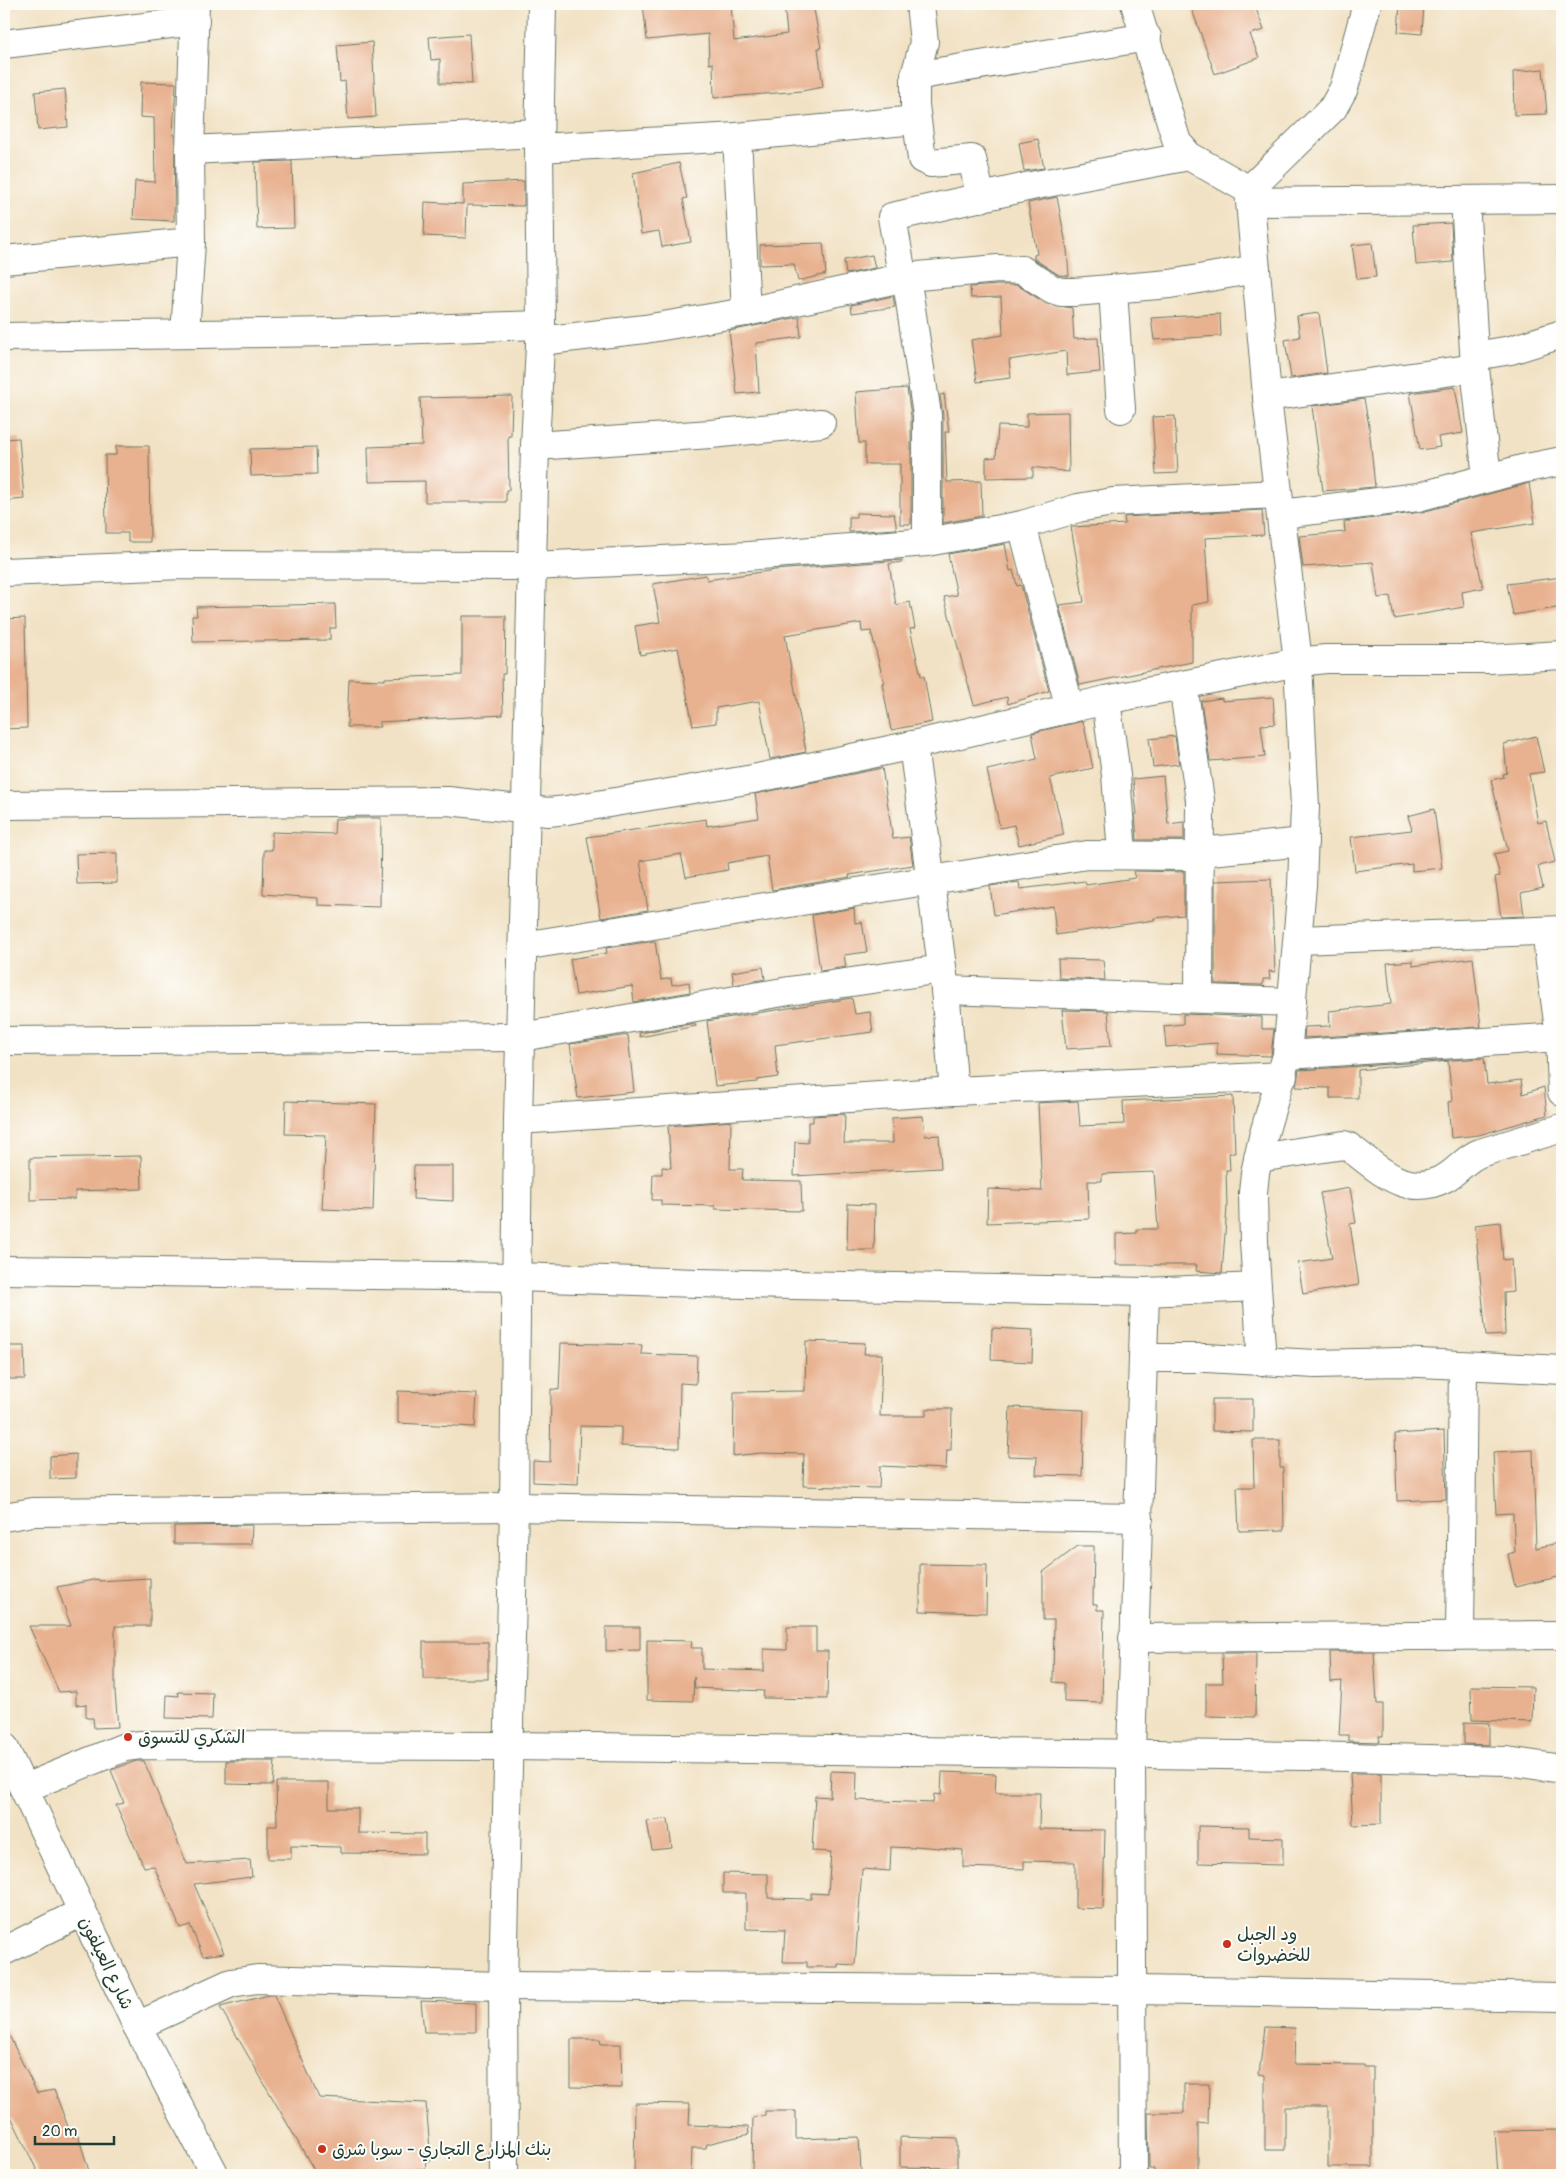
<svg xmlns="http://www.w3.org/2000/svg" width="1566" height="2179" font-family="Pangolin,'Playpen Sans Arabic',sans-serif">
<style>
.building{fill:#e8b18f}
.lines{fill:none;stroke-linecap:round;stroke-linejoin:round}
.minor-casing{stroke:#697767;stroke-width:30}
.highway-casing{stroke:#697767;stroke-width:30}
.minor{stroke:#fff;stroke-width:28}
.highway{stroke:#fff;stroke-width:28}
.poi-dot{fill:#c8321e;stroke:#fdfcf7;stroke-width:2}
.labels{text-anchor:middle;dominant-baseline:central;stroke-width:4;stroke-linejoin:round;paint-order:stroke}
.poi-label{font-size:18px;fill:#1f3d34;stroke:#fdfcf7;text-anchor:start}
.street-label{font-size:18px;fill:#1f3d34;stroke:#fdfcf7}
</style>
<rect width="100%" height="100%" fill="#fdfcf7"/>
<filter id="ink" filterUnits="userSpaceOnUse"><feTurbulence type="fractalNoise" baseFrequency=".02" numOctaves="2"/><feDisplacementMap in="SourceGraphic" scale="10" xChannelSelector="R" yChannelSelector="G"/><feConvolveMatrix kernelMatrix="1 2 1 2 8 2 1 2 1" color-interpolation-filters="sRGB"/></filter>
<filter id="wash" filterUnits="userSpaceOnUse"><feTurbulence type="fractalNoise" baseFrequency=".0096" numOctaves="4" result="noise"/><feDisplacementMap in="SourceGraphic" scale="20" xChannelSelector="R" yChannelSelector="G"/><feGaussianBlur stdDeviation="1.12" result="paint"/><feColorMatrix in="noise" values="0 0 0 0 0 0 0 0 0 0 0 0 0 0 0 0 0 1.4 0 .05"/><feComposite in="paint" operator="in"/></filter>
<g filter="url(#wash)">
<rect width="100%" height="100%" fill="#f2e2c5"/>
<g id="blocks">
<!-- building -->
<g class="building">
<path d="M643,4H731L734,41L787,34L784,4H813L821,48H818L823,87L802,91L714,98L713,63L709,64L708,34L647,40Z"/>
<path d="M1190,4H1254L1264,30L1250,34L1259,58L1215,74Z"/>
<path d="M1400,4H1424L1422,34L1398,32Z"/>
<path d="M469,34L472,84L440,83V59L431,60L429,37Z"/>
<path d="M372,42L376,117L348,119L345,81L340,82L337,45Z"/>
<path d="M1543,69L1547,114L1514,115L1513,72Z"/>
<path d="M141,82L176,83L173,135H175L174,221L133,219L135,181L155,182L154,118L140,117Z"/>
<path d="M65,89L68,127L38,130L35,92Z"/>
<path d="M1038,139L1044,168L1024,171L1019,143Z"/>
<path d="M292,161L294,228L257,229L255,162Z"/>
<path d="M679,163L687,198L683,199L691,242L662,247L659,231L641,234L633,173Z"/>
<path d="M524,181V206L467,205L466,238L424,236L425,202L463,204V184Z"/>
<path d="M1057,197L1067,250L1069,276L1059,275L1034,259V255L1037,254L1028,203Z"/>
<path d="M1451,223L1453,262L1416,265L1413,225Z"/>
<path d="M823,243L826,274L798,281L794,264L760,265V245Z"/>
<path d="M1372,243L1376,277L1357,279L1352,245Z"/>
<path d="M872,255L875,268L846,274L844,260Z"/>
<path d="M998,285H1017L1047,304L1072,308L1074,339L1098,338L1100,372L1067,375L1066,351L1009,360L1011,378L977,382L971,340L1003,335L1001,297L971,298L970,287Z"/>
<path d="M893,296L895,307L852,313L851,305Z"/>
<path d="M1319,313L1327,373L1291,378L1285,340L1300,337L1297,316Z"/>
<path d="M1220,314L1221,336L1154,340L1151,318Z"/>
<path d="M799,317L801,337L756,343L759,392L737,394L729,331Z"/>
<path d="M1455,387L1463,433L1438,437L1440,447L1420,450L1410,393Z"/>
<path d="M907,388L911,416V524H900V464H865V443H859L856,392Z"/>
<path d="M944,394L949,432H945L947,482L981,481L982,516L943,523V415L940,395Z"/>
<path d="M512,396L511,436H508L509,490H506V502H425V481L369,482L368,447L422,445L420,398Z"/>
<path d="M1364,399L1369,426L1375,487L1323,491L1312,406Z"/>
<path d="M1068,412L1069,472L1033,467V477L986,478V458L996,457L998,426L1027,427V413Z"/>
<path d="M1175,416L1178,473L1156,474L1152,417Z"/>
<path d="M19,438L24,499L4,501V439Z"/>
<path d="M116,446H149L150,542H128V533H106L105,455H116Z"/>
<path d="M316,447L317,474L251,476L250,449Z"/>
<path d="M1529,483L1535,523L1471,533L1483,588L1462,592L1464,607L1394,619L1390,596L1378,598L1373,562L1303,567L1299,536L1345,532L1344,522L1422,512Z"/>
<path d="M1262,510L1264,535L1205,538L1209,602L1192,605V662L1080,685L1059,605L1084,602L1071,527L1125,524L1124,517Z"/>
<path d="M856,513L894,514L897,529L849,532V517H856Z"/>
<path d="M1005,544L1010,571L1013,570L1017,586L1021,585L1049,691L1008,704L1007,697L974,705L944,597L957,595L948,554Z"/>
<path d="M902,560V562L889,564L896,605L910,602L915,628L910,629L921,676H924L932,722L891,730L882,683H884L871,631L862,632L861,623L785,635L806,752L770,759L759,701L716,708V723L693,726L678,648L640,655L635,626L660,622L653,584L706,575L707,580L775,570Z"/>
<path d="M1562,577V607L1513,615L1507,584Z"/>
<path d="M335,604L336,628H330V640L193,642L192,616H197L196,607Z"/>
<path d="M462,616H506L505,674H502L503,715L379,722L380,727H347L349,679L385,680V678L462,675Z"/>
<path d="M25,618L27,728L4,729V619Z"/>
<path d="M1273,697L1275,724L1261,725L1265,757L1210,761L1201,701L1222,698V701Z"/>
<path d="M1083,721L1093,768L1050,778L1064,835L1019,845L1014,825L1000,828L987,770L1037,759L1032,733Z"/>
<path d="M1175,736L1179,764L1153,767L1149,739Z"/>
<path d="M1536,736L1544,772L1529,774L1538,823L1546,821L1555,862L1538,866L1543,888L1521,893L1524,916L1501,917L1495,877L1500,876L1494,854L1508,851L1491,780L1504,777L1503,774L1507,773L1504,744Z"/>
<path d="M882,768L893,839L909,837L913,865L849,875L850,877L772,890L767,856L727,863L728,870L686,877L681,854L640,861L648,910L601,918L587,837L706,819L707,826L759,818L755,794Z"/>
<path d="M1163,776L1168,824L1184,822V840H1137L1135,814H1137L1133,779Z"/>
<path d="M1434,809L1442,868L1412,871V864L1355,871L1351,837L1412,830L1408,816Z"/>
<path d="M352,818H381L380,907L318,905V898L263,894L264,850H272V832L334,834L335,819Z"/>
<path d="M117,853V883L77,884L76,854Z"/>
<path d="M1133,871L1184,872V915L1154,918V920L1056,935L1053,906L994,915L990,886L1019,882L1020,889L1085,881L1086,885L1135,878Z"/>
<path d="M1271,879L1275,972L1269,971L1270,979H1263V985L1215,984V881Z"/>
<path d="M854,908L855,923L862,922L867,952L844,955L846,967L820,971L812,915Z"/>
<path d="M655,941L661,980L671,978L672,985L689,982L690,992L634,1002L632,986L576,995L570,959L607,953L606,948Z"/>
<path d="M1473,958L1481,1027L1304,1038L1305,1027L1330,1026L1329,1011L1391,1004L1387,963L1413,961V966Z"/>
<path d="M1058,959L1103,960L1105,980L1059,978Z"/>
<path d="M763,967L765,979L734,985L732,972Z"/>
<path d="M852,998L855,1014L870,1012L873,1032L775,1045L778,1077L757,1080V1082L715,1086L707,1021Z"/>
<path d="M1062,1010L1108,1011L1111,1046L1066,1049Z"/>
<path d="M1183,1014L1262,1017V1029H1274L1271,1056L1217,1054V1043L1166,1047L1164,1026L1183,1024Z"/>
<path d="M695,1023L696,1026L640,1037L639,1033Z"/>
<path d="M628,1035L634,1092L578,1098L570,1044Z"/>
<path d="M1484,1058L1487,1084L1521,1080L1523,1094L1544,1087L1547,1115L1479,1135L1451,1138L1448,1102L1452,1101L1448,1061L1358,1070V1098H1330V1088L1296,1087L1299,1070Z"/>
<path d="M1233,1096L1235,1153H1229L1230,1170H1226L1227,1207L1222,1273L1196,1271L1197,1265H1116V1234L1137,1233V1229H1158L1154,1172L1102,1174V1181H1088L1089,1219L987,1223L988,1189L1042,1191L1038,1103L1078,1101L1080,1126L1124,1124L1123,1101Z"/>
<path d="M286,1101L376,1104L373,1211L322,1209L326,1135L285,1134Z"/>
<path d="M845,1114L844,1143H893L892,1118L923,1116L925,1136L939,1135L941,1168L794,1176L795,1142L808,1143V1122H813V1116Z"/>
<path d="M731,1121L730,1169H743L742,1180L801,1181L802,1211L715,1209V1206L661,1205V1200H652L653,1174H662V1167L671,1168L668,1126Z"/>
<path d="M141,1156L142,1189L75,1191V1199L30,1200V1158Z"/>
<path d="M414,1166H453V1201L413,1199Z"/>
<path d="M1350,1188L1356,1223L1350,1224L1359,1285L1303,1294L1298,1263L1332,1258L1320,1193Z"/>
<path d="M848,1204L875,1205L874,1250H847Z"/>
<path d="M1500,1222L1503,1260L1511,1259L1513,1292L1504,1293L1505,1335L1486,1336L1475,1225Z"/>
<path d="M992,1328L1033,1330L1032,1362L991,1360Z"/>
<path d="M806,1341L865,1343L864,1354H882L880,1416H926V1409H952L951,1450H947L946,1469L880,1466L879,1488L803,1486L804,1454L760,1453L733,1456L734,1392L805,1391Z"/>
<path d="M561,1343L642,1345L641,1354L697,1356L696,1384L680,1383L679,1448L621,1446V1427L580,1426L578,1484L533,1482V1461L550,1462L551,1389L559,1390Z"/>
<path d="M4,1346H24L25,1379H4Z"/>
<path d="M398,1391L477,1394L475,1427L398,1423Z"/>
<path d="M1212,1399H1253V1432L1212,1431Z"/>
<path d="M1010,1407L1084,1410L1082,1476L1036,1475L1037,1457L1008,1456Z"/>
<path d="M1444,1431L1446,1499L1397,1501L1395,1434Z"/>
<path d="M1253,1440H1280V1468H1283L1284,1530L1239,1531L1237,1487H1254Z"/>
<path d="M1533,1450L1536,1548L1562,1542V1576L1515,1587L1508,1554L1515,1552L1513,1513L1496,1514L1493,1452Z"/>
<path d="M76,1454V1478L50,1479V1456Z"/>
<path d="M252,1525L251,1544H174V1526Z"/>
<path d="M1078,1546H1094L1093,1604H1097V1610H1104L1102,1703L1064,1702V1683L1053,1682L1054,1620H1043V1572Z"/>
<path d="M920,1564L987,1565L986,1613L920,1611Z"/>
<path d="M150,1578V1626H115V1692L118,1727L94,1728L93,1718H86V1704L76,1705V1691L59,1692L29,1626H71L57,1587L98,1579L99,1581Z"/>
<path d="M606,1627H640V1650L606,1651Z"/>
<path d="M787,1627H816V1651H828L827,1699L763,1698L764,1691L695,1688L694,1677L693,1701L647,1700V1640L692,1641L691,1648H702V1669L764,1671V1649L787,1650Z"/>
<rect x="423" y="1642" width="65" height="37"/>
<path d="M1330,1652H1374L1377,1704H1383V1736H1379L1380,1742L1348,1741V1735H1339L1342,1681L1331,1682Z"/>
<path d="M1222,1653H1256L1255,1717L1206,1716V1683H1223Z"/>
<path d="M1471,1686L1533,1687L1532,1722L1472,1720Z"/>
<path d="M178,1692L213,1693L212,1719L166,1718L167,1695L179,1696Z"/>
<path d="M1464,1722L1489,1723V1745L1464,1744Z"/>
<path d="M136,1761H144L187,1864L250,1860L252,1877L194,1884L224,1953L203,1956L190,1925L180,1928L154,1866L144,1867L116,1805L124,1803L111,1770Z"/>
<path d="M226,1761H275L273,1785L226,1784Z"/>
<path d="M831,1771L857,1772L856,1800L933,1803L934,1794L941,1795L942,1772L996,1774L995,1793H1040L1039,1829L1105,1830L1103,1909L1075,1908V1862L1024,1861V1869L963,1867V1850L915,1846V1848L891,1847L890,1871L862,1869L855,1965L838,1964V1967H807V1962H783L785,1930L746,1929V1893H723V1873L768,1874V1898L811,1899V1893L828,1894L831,1852L812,1851L815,1796L830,1797Z"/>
<path d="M1350,1773H1381V1824L1353,1825Z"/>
<path d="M276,1782H329V1808H358V1833L425,1834V1854L341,1853V1847L291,1846V1859H268V1826H277Z"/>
<path d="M668,1819L672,1848L652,1850L647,1821Z"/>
<path d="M1198,1826L1249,1827V1837L1283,1838V1865L1198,1863Z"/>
<path d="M269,1995H274L319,2098L426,2103L431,2161H426L425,2169H416L414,2175H317L220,2007Z"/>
<path d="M421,2001L476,2003V2032H424Z"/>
<path d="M4,2025L37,2093L54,2090L72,2137L78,2135L89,2171L63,2175H39L4,2102Z"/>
<path d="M1265,2027L1295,2028L1294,2064L1364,2065V2067H1373V2167H1328V2107H1285V2150H1265V2075L1259,2074Z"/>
<path d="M571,2039H600L601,2044H621L622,2088L571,2087Z"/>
<path d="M1184,2084H1209L1208,2124L1198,2123V2172H1186V2175H1154V2168H1149L1148,2113H1184Z"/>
<path d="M635,2103L690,2104L689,2125L748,2127L749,2134L707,2144L706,2148H692L691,2175H634Z"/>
<path d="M765,2111H796V2139L859,2137L861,2172L752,2175L753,2118L765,2115Z"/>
<path d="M1562,2130V2175H1498L1495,2131Z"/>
<path d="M900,2137L957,2139V2168L900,2167Z"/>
</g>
</g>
</g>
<g filter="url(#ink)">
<use href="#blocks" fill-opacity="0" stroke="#697767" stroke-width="1"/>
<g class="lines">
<!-- minor casing -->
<g class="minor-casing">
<g id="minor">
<path d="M920,4L924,42L915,76V105L922,159L931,163L972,159L981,198"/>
<path d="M1135,4L1177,142L1189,156L1249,190L1268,407L1298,662L1305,807L1302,885L1287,1055L1263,1137L1255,1173L1253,1193L1254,1242L1262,1362"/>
<path d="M4,44L195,21"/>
<path d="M915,76L1147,37"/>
<path d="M737,137L746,312"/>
<path d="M539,148L737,137L916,120"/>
<path d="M190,150L539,133"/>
<path d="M1249,190L1333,108L1344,88L1367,4"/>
<path d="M1465,200L1475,368L1487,478"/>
<path d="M1251,202L1562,199"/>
<path d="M4,260L191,242"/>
<path d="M1113,290L1121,409"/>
<path d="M185,334L191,242L190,150L195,4"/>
<path d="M4,337L335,332L541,325"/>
<path d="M540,341L645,329L746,312L906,277L998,269L1022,270L1052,289L1061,292H1074L1170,284L1256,269"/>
<path d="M1475,356L1511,350L1562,334"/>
<path d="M1267,397L1475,368"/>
<path d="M535,446L711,434L821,423"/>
<path d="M1282,514L1418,497L1522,469L1562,461"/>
<path d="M1022,525L1070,709"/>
<path d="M927,542V415L909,295L901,269L892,217L1031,186L1189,156"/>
<path d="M4,572L183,565L532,566L748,556L927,542L1022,525L1078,508L1113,502L1278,494"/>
<path d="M1183,685L1200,800L1199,998"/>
<path d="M1106,700L1116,775L1122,854"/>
<path d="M913,745L945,990L954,1091"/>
<path d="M4,805L448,801L548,812L567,810L753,779L913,745L1106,700L1298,662L1326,659H1489L1562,655"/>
<path d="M1546,932L1560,1037L1562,1092"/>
<path d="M1298,940L1562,930"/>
<path d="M523,946L1087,855L1185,856L1210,851L1304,842"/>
<path d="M945,990L1292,1002"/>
<path d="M4,1041L521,1037L789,991L942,969"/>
<path d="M1287,1055L1560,1037"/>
<path d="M518,1120L954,1091L1283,1076"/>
<path d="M1258,1158L1344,1145L1349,1147C1379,1169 1406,1199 1445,1178C1458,1171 1466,1158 1480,1153L1562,1128"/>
<path d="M4,1270L517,1277L696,1283L1145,1292L1257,1287"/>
<path d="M1144,1358H1206L1316,1364L1399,1362L1562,1370"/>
<path d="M4,1517L33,1512L514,1507L1139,1518"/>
<path d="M1460,1634L1463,1366"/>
<path d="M1133,1638L1562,1635"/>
<path d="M25,1788L125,1747L141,1745L509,1746L1308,1756L1507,1761L1562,1769"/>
<path d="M4,1951L82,1912"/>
<path d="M137,2026L231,1983L257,1979L503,1986L1133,1990L1562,1997"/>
<path d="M504,2175L503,1986L514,1507L518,1120L535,446L541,325L539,148L542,4"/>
<path d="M1133,2175L1131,1753L1145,1292"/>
</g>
</g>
<!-- highway casing -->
<g class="highway-casing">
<path id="highway" d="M4,1747L137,2026L215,2175"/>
</g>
<!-- minor -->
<use href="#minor" class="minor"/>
<!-- highway -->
<use href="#highway" class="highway"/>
</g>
</g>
<!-- markers -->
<g class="poi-dot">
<circle cx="128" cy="1737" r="5"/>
<circle cx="1227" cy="1944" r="5"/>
<circle cx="322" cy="2149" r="5"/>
</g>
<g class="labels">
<!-- poi labels -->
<g class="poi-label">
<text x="138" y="1737">الشكري للتسوق</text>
<text x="1237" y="1934">ود الجبل<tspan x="1237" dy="21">للخضروات</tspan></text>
<text x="332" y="2149">بنك المزارع التجاري - سوبا شرق</text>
</g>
<!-- street labels -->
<g class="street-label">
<text transform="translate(106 1963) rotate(64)">شارع العيلفون</text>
</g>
</g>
<!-- margin -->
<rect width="1566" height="2179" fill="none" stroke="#fdfcf7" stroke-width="20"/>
<!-- scale -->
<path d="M35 2136v8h79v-8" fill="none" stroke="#1f3d34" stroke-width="2.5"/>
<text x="42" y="2136" font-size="15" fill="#1f3d34" stroke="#fdfcf7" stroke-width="4" paint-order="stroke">20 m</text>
</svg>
